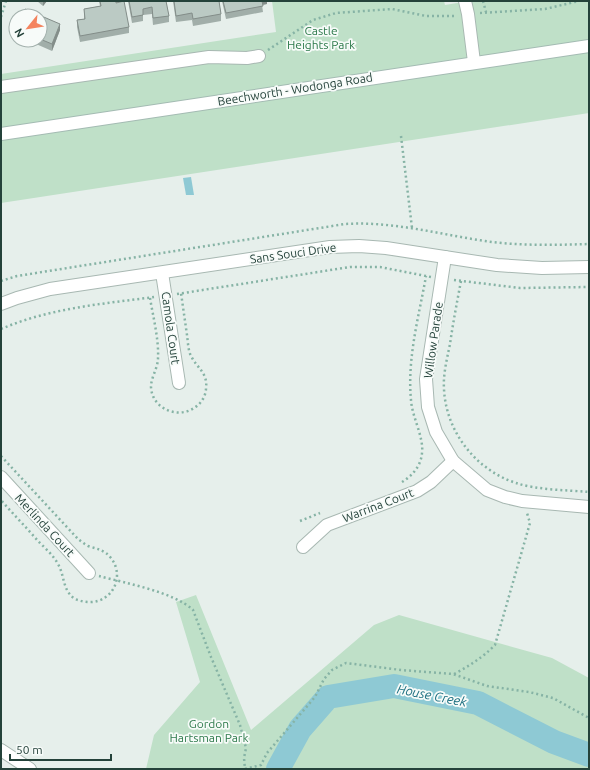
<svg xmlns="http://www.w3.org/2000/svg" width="590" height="770" font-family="Ubuntu,sans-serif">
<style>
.green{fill:#bfe0c8}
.water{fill:#8ec9d4}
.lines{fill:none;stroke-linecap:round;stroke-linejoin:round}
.river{stroke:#8ec9d4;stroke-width:24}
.minor-casing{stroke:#a8b8b2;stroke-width:14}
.secondary-casing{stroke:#a4bbb3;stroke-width:14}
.path{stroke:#86b3a5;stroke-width:2.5;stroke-dasharray:2 3;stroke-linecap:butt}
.minor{stroke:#fff;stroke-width:12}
.secondary{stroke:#fff;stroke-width:12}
.wall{fill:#a1aea9}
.shaded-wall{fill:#838d89}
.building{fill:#bbcac4;stroke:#838d89}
.labels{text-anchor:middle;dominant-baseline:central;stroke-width:3.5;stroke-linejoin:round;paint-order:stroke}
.park-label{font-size:12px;fill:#2d7a4b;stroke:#f7fbf9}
.street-label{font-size:12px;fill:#24423a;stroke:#f7fbf9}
.water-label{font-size:13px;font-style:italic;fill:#1c6f80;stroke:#f7fbf9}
</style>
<rect width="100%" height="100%" fill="#e6efeb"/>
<!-- green -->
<g class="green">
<path d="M272,1H444L445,5L469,1H589V113L1,203V74L276,32Z"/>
<path d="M196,595L251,730L374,625L399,615L552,658L589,678V769H146L154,735L200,682L176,602Z"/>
</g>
<!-- water -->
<path class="water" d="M191,177L194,195H186L183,178Z"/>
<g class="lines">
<!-- river -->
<path class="river" d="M278,769L300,729L328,697L394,686L478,703L554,742L589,755"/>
<!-- minor casing -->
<g class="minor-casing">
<g id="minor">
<path d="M465,1L468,14L474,62"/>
<path d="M1,87L209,57L247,58L259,56"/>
<path d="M445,257L426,379L428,407L436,432L453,461L487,490L505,497L522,501L589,507"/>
<path d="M162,273L179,383"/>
<path d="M1,304L17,298L50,289L330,247L359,246L386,248L497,265L542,268L589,267"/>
<path d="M1,477L89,573"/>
<path d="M303,547L327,525L417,491L431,482L453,461"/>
<path d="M1,750L30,769"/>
</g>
</g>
<!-- secondary casing -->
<g class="secondary-casing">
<path id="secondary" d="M1,134L589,46"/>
</g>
<!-- path -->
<g class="path">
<path d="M483,1L486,12"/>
<path d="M480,13L545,9L579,1"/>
<path d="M1,17L6,1"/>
<path d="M268,50L313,20L336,13L392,9L426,16H457"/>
<path d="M401,136L412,228"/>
<path d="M454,280L520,288L589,287"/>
<path d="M1,281L17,276L345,224C392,221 438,234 485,241C519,246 555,245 589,244"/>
<path d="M461,281C457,302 453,323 450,344C447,359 443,374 444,389C446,432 476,470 516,483C537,490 567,490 589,492"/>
<path d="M177,294L350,267H380L431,277"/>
<path d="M150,298C153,316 159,340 158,358C158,368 151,377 151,387C152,409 178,419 194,408C201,404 206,396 206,388C208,373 197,368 191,356C188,350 188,342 187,335C185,321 183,307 181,293"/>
<path d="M1,329C50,308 102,304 154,297"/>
<path d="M1,456L78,539C81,541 84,544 88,546C97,549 105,550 111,558C125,576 113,602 90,602C85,602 80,601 75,599C62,590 65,576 58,564C53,555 45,548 38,541C26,527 13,514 1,500"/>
<path d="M402,482C412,476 421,466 422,453C424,437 412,417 411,400C407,358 419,316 426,276"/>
<path d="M300,521L320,513"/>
<path d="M99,576C125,583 174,592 193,610L211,657L240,725L246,748L244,758L245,769"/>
<path d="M454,674C469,666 482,658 495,645L530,523L527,513"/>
<path d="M245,769L261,765L267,753L315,697L324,679L332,670L346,663L401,670L453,674L487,686L529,692L553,698L589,718"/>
</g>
<!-- minor -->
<use href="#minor" class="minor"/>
<!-- secondary -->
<use href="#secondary" class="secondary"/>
</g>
<!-- wall -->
<g class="wall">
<path d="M37,1H47L43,6Z"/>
<path d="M99,1H116L129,27V33L80,42L77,27V20L84,19V9L100,6Z"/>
<path d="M128,1H166L169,16V22L153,25L152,14L143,15V21L132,23Z"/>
<path d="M173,1H219L221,14V21L193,26L192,20L176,22Z"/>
<path d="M222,1H267V4L262,5L263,12L226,19Z"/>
<path d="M40,16L60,30L52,51L27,40H40Z"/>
</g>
<!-- shaded-wall -->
<g class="shaded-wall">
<path d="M43,1H47L43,6Z"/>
<path d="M261,1H267V4L261,5Z"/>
<path d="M60,24V30L52,51V44Z"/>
</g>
<!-- building -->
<g class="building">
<path d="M100,1H116V3L124,1L129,27L80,36L77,20L85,19L84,9L101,6Z"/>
<path d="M129,1H166L169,16L153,18L152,7L143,9V15L132,17Z"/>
<path d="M174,1H219L221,14L193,19L192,13L176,16Z"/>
<path d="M223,1H262L263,6L226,13Z"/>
<path d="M25,9L60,24L52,44L40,39V16H22Z"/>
</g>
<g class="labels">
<!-- park labels -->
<g class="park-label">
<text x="321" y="30">Castle<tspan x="321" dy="14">Heights Park</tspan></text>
<text x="209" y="723">Gordon<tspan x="209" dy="14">Hartsman Park</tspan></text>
</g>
<!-- street labels -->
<g class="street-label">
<text transform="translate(295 89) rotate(-9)">Beechworth - Wodonga Road</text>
<text transform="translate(293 253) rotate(-8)">Sans Souci Drive</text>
<text transform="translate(171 328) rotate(82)">Camola Court</text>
<text transform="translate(433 340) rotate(-82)">Willow Parade</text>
<text transform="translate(378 505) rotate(-21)">Warrina Court</text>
<text transform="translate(45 525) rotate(47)">Merlinda Court</text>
</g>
<!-- water labels -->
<g class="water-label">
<text transform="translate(432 695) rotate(11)">House Creek</text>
</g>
</g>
<!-- border -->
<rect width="590" height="770" fill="none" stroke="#24423a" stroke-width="4"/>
<!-- north arrow -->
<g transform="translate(28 28) rotate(240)"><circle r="19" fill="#f7fbf9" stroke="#a3b1ad"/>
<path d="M0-3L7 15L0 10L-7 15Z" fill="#f4845f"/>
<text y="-6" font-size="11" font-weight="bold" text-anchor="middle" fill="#24423a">N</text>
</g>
<!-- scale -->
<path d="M10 754v6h101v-6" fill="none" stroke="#24423a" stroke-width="2"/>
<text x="16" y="754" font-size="12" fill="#24423a" stroke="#f7fbf9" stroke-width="3" paint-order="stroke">50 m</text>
</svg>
